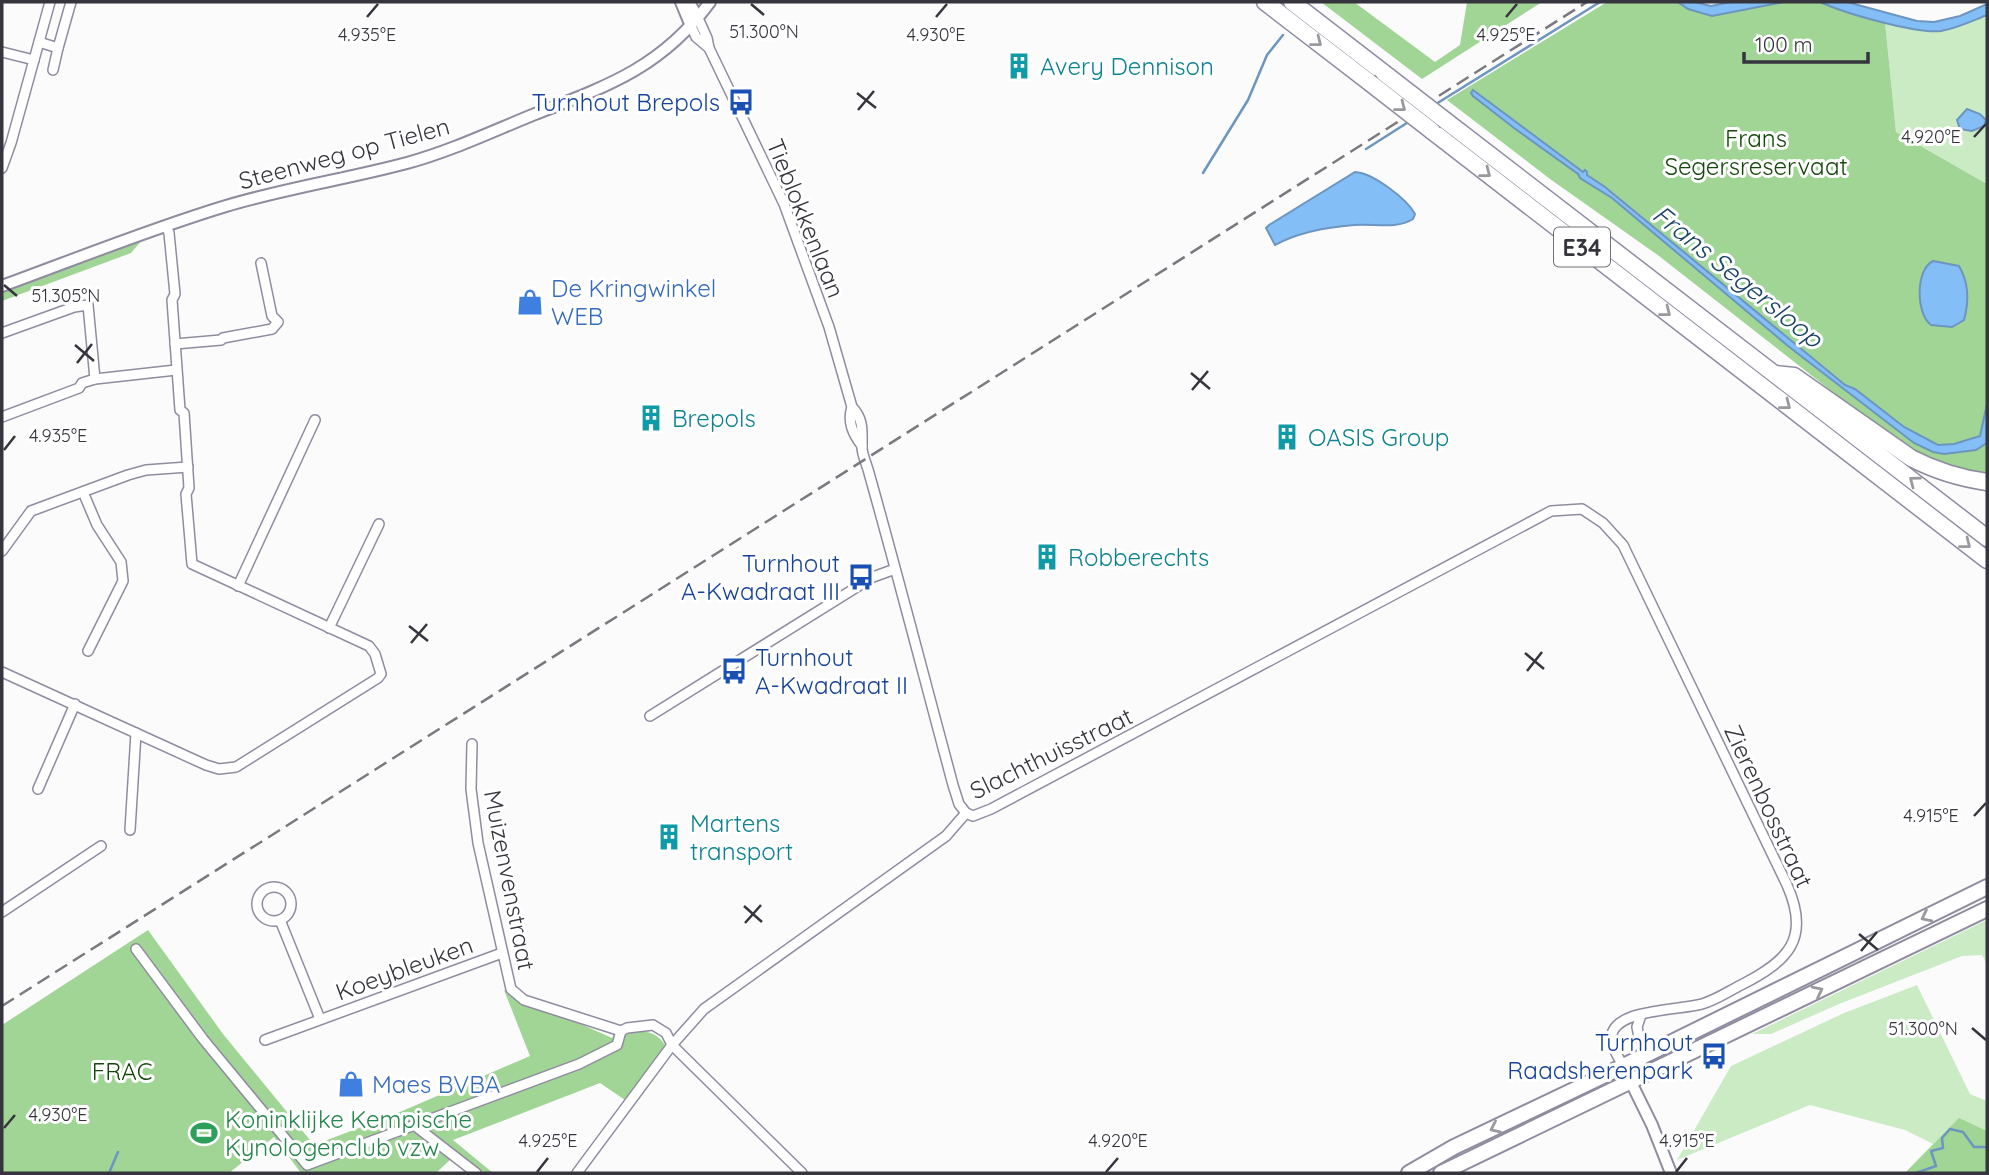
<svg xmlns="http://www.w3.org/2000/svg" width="1989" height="1175" font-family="Quicksand,sans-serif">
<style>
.green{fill:#cbebc5}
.forest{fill:#a0d596}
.water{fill:#83bef7;stroke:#6c95bf;stroke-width:2}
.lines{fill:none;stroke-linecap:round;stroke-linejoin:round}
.stream{stroke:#6c95bf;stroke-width:2.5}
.minor-casing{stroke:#908ca0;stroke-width:12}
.tertiary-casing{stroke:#908ca0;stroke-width:14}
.primary-casing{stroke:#908ca0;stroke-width:18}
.motorway-casing{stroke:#908ca0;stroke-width:19}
.minor{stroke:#fff;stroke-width:9}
.tertiary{stroke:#fff;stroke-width:10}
.primary{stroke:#fff;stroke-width:14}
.motorway{stroke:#fff;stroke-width:16}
.rail{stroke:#7a797f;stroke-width:2.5;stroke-dasharray:14 7;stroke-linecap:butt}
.motorway-bridge-casing{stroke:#908ca0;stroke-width:19;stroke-linecap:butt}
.motorway-bridge{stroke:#fff;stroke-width:16}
.oneway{stroke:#9a9a9e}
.ticks{fill:none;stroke:#36343d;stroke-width:2.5}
.labels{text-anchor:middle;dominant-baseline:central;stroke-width:6;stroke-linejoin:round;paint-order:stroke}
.shield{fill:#fff;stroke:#727177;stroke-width:2}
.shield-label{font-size:23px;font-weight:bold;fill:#36343d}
.culture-label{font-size:24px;fill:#0d838f;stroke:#fff;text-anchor:start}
.transit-label{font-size:24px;fill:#164399;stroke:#fff;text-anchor:end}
.park-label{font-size:24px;fill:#15480b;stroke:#fff}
.street-label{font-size:24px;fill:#36343d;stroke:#fff}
.shop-label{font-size:24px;fill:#366cbe;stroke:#fff;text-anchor:start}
.leisure-label{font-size:24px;fill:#27864d;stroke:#fff;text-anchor:start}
.water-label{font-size:26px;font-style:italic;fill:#194368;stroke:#fff}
.ticks-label{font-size:18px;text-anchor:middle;fill:#36343d;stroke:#fff;stroke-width:6;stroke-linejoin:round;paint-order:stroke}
</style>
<rect width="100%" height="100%" fill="#fbfbfb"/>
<!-- green -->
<g class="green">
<path d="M1987,15V184L1896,132L1885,22C1927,34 1947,33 1987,15Z"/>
<path d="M1987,920V964L1982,955L1962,956L1839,1004L1771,1034H1752Z"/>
<path d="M1917,985L1970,1094L1987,1101V1173H1905L1933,1144L1905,1130L1810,1105L1677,1160L1731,1066L1844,1013Z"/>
</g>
<!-- forest -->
<g class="forest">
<path d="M1321,2H1354L1435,62L1460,45L1467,2H1542L1422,79Z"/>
<path d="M1607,2H1678L1688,9L1722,14L1784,2H1820L1833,8L1885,22L1896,132L1987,184V474L1976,473L1933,462L1880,429L1659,256L1550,179L1447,100Z"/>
<path d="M142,240L131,253L2,301V291Z"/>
<path d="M148,930L223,1034L314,1145L393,1115L530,1056L504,990L612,1038L615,1033C635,1032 653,1026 665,1045L625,1100L600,1083L453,1140L493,1173H470L451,1159L436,1173H301L274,1137L229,1173H2V1025Z"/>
<path d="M1959,1118L1987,1131V1173H1905Z"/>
</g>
<!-- water -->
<g class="water">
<path d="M1678,2H1694L1711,6L1731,2H1784L1712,16L1688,9Z"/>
<path d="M1820,2H1847L1917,21L1934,22L1960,16L1987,4V15C1972,21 1958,28 1941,31C1916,34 1844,13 1820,2Z"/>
<path d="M1473,90L1583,172L1585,170L1587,172V175L1605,187L1845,385L1855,389L1904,427L1938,445L1954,444L1980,436L1987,404V443L1976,450L1944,454L1933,452L1914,443L1788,346L1612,198L1580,178L1578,174L1514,128L1473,96L1471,93Z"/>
<path d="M1967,109L1980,114L1986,120L1984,126L1972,131L1960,129L1957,120Z"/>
<path d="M1355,172C1373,173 1407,199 1415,214L1413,219C1396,230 1373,223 1354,225C1328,227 1299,232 1275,245L1266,228L1269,225Z"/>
<path d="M1933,261L1959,266C1969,283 1969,302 1964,320L1952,327L1931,325C1916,314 1915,270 1933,261Z"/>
</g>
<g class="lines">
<!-- stream -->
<g class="stream">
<path d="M1436,104L1600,2"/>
<path d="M1366,149L1410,121"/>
<path d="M1203,173L1248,100L1267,55L1283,35"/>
<path d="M1987,1161V1169"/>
<path d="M109,1173L118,1152"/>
<path d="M1916,1173L1936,1166L1931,1151L1943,1148L1942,1138L1950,1129L1963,1132L1974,1147H1987"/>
</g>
<!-- minor casing -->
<g class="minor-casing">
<g id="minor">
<path d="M698,18L707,38L709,48L784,204L829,327L852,407C864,419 862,432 862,447C862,455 867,465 869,473C898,576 925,681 953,785L959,804L966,813"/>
<path d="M691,26L696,37L709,48"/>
<path d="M39,42L58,48L71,2"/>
<path d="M2,52L34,60"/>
<path d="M53,70L58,48"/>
<path d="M2,168L11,143L50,2"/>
<path d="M2,333L74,307L88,305L95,379"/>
<path d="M175,344L221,340L223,338L272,329L278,322L272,316L261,263"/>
<path d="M852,407C847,422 853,434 862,446"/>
<path d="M2,417L79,388L82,383L95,379L176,370"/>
<path d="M83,492L97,525L121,562L123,581L88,651"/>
<path d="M2,551L31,511L128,475L146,470L188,467"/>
<path d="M238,586L315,420"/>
<path d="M329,628L379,524"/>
<path d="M2,672L206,765L219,769L236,767L378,678L381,674L375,654L369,646L192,564L186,494L189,488L184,413L180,410L172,300L175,294L169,233L166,226"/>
<path d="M650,716L873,577L895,569"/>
<path d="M472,744L471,789L478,843L511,989L524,1000L621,1031L627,1028L653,1025L666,1033L672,1045L802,1173"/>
<path d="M38,789L75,704"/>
<path d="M966,813L973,816L991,809L1551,511L1582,509L1603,523L1623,545L1787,885C1811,939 1788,961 1741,985C1729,991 1716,1000 1702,1004C1681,1010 1623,1009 1613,1031C1608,1043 1618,1056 1623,1066"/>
<path d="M130,830L136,733"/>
<circle cx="274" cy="904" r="17"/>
<path d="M2,912L101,846"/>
<path d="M280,920L320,1019"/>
<path d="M136,949L203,1039L307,1165L579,1064L617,1045L621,1031"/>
<path d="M1641,1015L1637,1027L1639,1037L1646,1042L1664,1046"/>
<path d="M265,1040L502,953"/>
<path d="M414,1125L476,1173"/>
<path d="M577,1173L672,1045L704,1009L946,836L966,813"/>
</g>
</g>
<!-- tertiary casing -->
<g class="tertiary-casing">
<g id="tertiary">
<path d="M681,2L691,26"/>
<path d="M689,2L698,18"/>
<path d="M2,286C76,259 150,229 226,206C286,188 347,179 407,163C451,151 493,131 535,114C608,86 662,67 710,2"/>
<path d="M1623,1066L1652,1125L1671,1173"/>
</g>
</g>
<!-- primary casing -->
<g class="primary-casing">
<g id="primary">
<path d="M1409,1173L1454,1147L1603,1076L1987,887"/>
<path d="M1441,1173L1987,909"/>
</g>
</g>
<!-- motorway casing -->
<g class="motorway-casing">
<g id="motorway">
<path d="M1265,2L1369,82"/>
<path d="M1292,2L1384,73"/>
<path d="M1446,121L1987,538"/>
<path d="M1432,131L1987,560"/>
<path d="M1775,374L1794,376L1911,458C1936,471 1959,478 1987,482"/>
</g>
</g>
<!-- minor -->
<use href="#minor" class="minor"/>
<!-- tertiary -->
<use href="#tertiary" class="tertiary"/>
<!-- primary -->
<use href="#primary" class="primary"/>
<!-- motorway -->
<use href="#motorway" class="motorway"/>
<!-- rail -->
<path class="rail" d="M2,1006L1587,2"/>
<!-- motorway-bridge casing -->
<g class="motorway-bridge-casing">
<g id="motorway-bridge">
<path d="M1384,73L1446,121"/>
<path d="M1369,82L1432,131"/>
</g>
</g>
<!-- motorway-bridge -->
<use href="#motorway-bridge" class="motorway-bridge"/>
</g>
<!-- one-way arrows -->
<defs><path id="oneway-chevron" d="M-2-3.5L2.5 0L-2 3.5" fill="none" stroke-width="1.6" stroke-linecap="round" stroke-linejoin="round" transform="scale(1.75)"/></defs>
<g class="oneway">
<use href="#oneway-chevron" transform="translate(1317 42) rotate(38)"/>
<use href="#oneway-chevron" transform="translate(1401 107) rotate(38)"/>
<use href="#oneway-chevron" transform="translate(1486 173) rotate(38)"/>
<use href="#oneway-chevron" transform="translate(1666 312) rotate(38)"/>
<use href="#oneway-chevron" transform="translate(1786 405) rotate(38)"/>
<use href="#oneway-chevron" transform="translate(1914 481) rotate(-143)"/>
<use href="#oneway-chevron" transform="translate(1966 544) rotate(38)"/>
<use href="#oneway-chevron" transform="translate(1926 917) rotate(154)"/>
<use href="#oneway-chevron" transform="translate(1818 991) rotate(-26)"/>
<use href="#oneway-chevron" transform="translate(1495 1128) rotate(155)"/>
</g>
<!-- ticks -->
<path class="ticks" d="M751,4L764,15M367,17L378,4M936,17L947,4M1506,17L1517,4M857,93L876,108M858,110L874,91M1974,137L1986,124M4,285L17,296M75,345L94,361M77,363L92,344M1191,373L1210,389M1192,390L1208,371M4,450L15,436M409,626L428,641M411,643L427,624M1525,653L1544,669M1527,671L1542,652M1974,816L1986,803M744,906L762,922M745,923L761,905M1859,934L1878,950M1861,951L1877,932M1972,1028L1986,1040M4,1128L15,1115M537,1172L548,1158M1106,1172L1118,1158M1676,1172L1687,1158"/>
<!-- icons -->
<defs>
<g id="building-bare" transform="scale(2.1)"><path d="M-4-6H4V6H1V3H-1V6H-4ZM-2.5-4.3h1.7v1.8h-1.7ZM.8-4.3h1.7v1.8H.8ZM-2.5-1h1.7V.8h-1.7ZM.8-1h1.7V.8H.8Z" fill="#0f9aa8" stroke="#fff" stroke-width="2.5" paint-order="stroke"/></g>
<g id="bus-bare" transform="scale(2.1)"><path d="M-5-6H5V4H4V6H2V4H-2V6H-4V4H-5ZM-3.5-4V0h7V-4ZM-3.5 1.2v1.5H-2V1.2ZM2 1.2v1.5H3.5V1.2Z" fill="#1a4fb4" stroke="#fff" stroke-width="2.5" paint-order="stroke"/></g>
<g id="shop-bare" transform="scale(2.1)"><path d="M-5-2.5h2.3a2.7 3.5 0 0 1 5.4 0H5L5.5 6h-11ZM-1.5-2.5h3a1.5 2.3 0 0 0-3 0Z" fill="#3f7fe0" stroke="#fff" stroke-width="2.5" paint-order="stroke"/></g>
<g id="stadium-bare" transform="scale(2.1)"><path d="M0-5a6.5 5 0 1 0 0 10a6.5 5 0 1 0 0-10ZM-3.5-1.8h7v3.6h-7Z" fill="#2e9e5b" stroke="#fff" stroke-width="2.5" paint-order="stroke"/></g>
</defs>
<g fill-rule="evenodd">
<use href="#building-bare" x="1019" y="66"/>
<use href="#bus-bare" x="741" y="102"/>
<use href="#shop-bare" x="530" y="302"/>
<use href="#building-bare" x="651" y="418"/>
<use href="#building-bare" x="1287" y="437"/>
<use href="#building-bare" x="1047" y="557"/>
<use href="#bus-bare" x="861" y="577"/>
<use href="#bus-bare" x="734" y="671"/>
<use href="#building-bare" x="669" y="837"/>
<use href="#bus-bare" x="1714" y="1056"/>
<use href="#shop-bare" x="351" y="1084"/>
<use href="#stadium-bare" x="204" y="1133"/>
</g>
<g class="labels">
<!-- shield labels -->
<rect class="shield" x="1554" y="227.5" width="56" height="39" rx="5"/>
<g class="shield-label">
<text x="1582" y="247">E34</text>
</g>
<!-- culture labels -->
<g class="culture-label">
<text x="1040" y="66">Avery Dennison</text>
<text x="672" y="418">Brepols</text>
<text x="1308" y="437">OASIS Group</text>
<text x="1068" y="557">Robberechts</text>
<text x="690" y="823">Martens<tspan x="690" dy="28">transport</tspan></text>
</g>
<!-- transit labels -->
<g class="transit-label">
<text x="720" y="102">Turnhout Brepols</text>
<text x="840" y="563">Turnhout<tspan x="840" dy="28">A-Kwadraat III</tspan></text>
<text x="755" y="657" text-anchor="start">Turnhout<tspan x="755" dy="28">A-Kwadraat II</tspan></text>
<text x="1693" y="1042">Turnhout<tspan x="1693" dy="28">Raadsherenpark</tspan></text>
</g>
<!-- park labels -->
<g class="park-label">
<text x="1756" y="138">Frans<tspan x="1756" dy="28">Segersreservaat</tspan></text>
<text x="122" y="1071">FRAC</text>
</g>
<!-- street labels -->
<g class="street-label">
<text transform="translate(344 153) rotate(-15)">Steenweg op Tielen</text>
<text transform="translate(806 218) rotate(68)">Tieblokkenlaan</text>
<text transform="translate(1051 753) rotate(-26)">Slachthuisstraat</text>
<text transform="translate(1769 806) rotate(65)">Zierenbosstraat</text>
<text transform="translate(510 880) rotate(79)">Muizenvenstraat</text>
<text transform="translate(404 968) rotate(-20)">Koeybleuken</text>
</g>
<!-- shop labels -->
<g class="shop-label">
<text x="551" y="288">De Kringwinkel<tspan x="551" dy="28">WEB</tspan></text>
<text x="372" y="1084">Maes BVBA</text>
</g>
<!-- leisure labels -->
<g class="leisure-label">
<text x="225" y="1119">Koninklijke Kempische<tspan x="225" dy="28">Kynologenclub vzw</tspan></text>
</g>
<!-- water labels -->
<g class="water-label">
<text transform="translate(1738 276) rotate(39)">Frans Segersloop</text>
</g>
</g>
<g class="ticks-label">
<text x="764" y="38">51.300°N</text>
<text x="367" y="41">4.935°E</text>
<text x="936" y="41">4.930°E</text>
<text x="1506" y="41">4.925°E</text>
<text x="1931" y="143">4.920°E</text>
<text x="66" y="302">51.305°N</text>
<text x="58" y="442">4.935°E</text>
<text x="1931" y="822">4.915°E</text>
<text x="1923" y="1035">51.300°N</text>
<text x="58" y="1121">4.930°E</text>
<text x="548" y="1147">4.925°E</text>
<text x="1118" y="1147">4.920°E</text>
<text x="1687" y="1147">4.915°E</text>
</g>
<!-- border -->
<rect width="1989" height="1175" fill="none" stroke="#36343d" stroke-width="7"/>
<!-- scale -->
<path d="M1744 52v10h124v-10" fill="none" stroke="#36343d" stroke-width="3.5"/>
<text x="1755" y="52" font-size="21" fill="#36343d" stroke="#ffffff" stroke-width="5" paint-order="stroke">100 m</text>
</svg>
